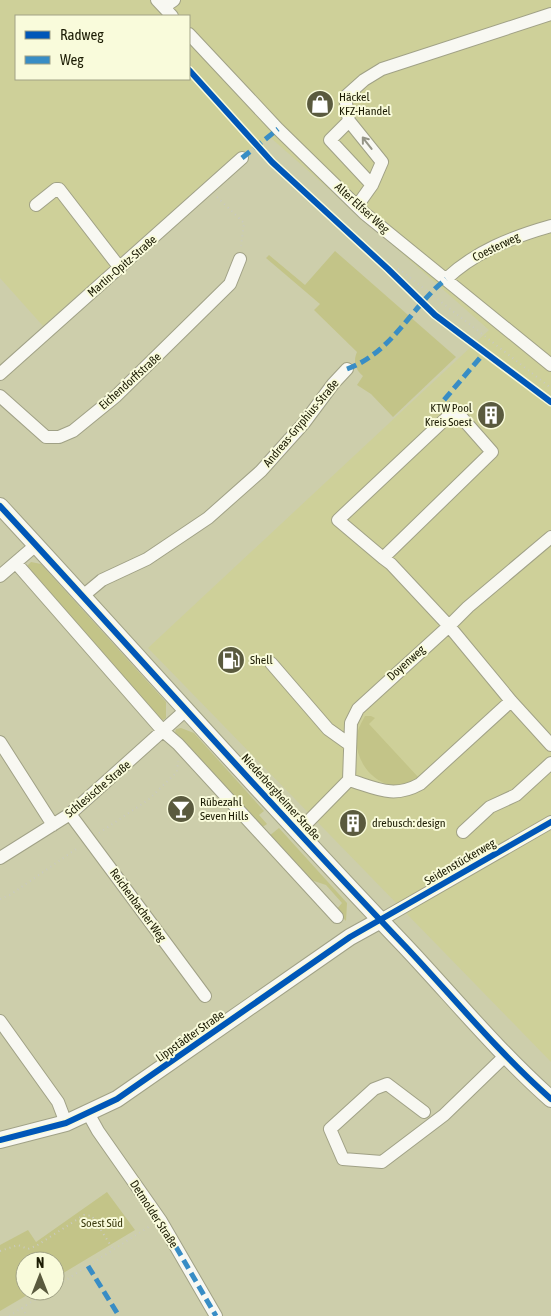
<svg xmlns="http://www.w3.org/2000/svg" width="551" height="1316" font-family="'Asap Condensed',sans-serif">
	<style>
		.built { fill: #ced099; fill-rule: evenodd }
		.green { fill: #c3c488 }
		.lines { fill: none; stroke-linecap: round; stroke-linejoin: round }
		.minor-casing { stroke: #a0a186; stroke-width: 14 }
		.major-casing { stroke: #a0a186; stroke-width: 18 }
		.path { stroke: #cacabf; stroke-width: 2; stroke-dasharray: 1 4; stroke-linecap: butt }
		.minor { stroke: #f8f8f2; stroke-width: 12 }
		.major { stroke: #f8f8f2; stroke-width: 16 }
		.quiet { stroke: #388dc5; stroke-width: 5; stroke-dasharray: 10 5; stroke-linecap: butt }
		.cycleway-casing { stroke: #f9fbdb; stroke-width: 9 }
		.cycleway { stroke: #0057b8; stroke-width: 6 }
		.oneway { stroke: #959587 }
		.labels { text-anchor: middle; stroke-width: 4; stroke-linejoin: round; paint-order: stroke }
		.poi-label { font-size: 12px; fill: #1c1c04; stroke: #f9fbdb; text-anchor: start }
		.street-label { font-size: 12px; fill: #1c1c04; stroke: #f9fbdb }
		.park-label { font-size: 12px; fill: #3b3b0e; stroke: #f9fbdb }
	</style>
	<rect width="100%" height="100%" fill="#cdceab"/>
	<path class="built" d="M0,0h551v1062l-403,-414 341,-318 -218,-192 -40,21 -188,167 -43,-48zM16,16h173v63h-173z"/>
	<path class="green" d="M335,251l121,106 -63,60 -22,-23 -14,-9 6,-9c-8,-7 -10,-15 -6,-24l-43,-42 6,-6 -54,-46 3,-3 36,30z
		M31,562l10,2 125,138v16l-3,2 -5,-2 -132,-151z
		M365,716h6l4,2 -6,6 50,54c-6,2 -13,6 -19,7 -26,3 -47,-26 -43,-50 1,-7 5,-13 8,-19z
		M181,728l13,5 70,78 -5,4 8,9 -6,4 -86,-95 1,-4z
		M279,828l68,75 -1,18 -10,-11 6,-7 -16,-18 -15,-5 -42,-44z
		M107,1192l28,38 -80,48v-17h-30v30h9l-34,20v-66l28,-15 8,12z"/>
	<g class="lines">
		<g class="minor-casing">
			<path id="minor" d="M157,0l15,16
				M164,7l10,-7
				M189,34l89,95 86,84 187,152
				M349,121l-4,-24 19,-17 18,-11 169,-55
				M36,205l20,-16h3l61,79
				M357,206l15,-21 10,-23 -33,-41 -19,19 42,45
				M446,279c30,-28 66,-42 105,-53
				M0,374l242,-216
				M0,396l46,41h13l14,-6 43,-35 114,-112 10,-25
				M383,558l109,-106 -37,-42 -117,110 45,38 8,6 58,62 19,-19 83,-70
				M16,563l147,168 15,13 159,173
				M0,576l36,-31
				M84,595l18,-15 45,-21 61,-41 53,-47 43,-48 29,-39 14,-15
				M271,663l57,66 21,15
				M0,742l53,83
				M349,780c27,8 44,19 71,4l91,-83
				M70,814l135,182
				M463,832l27,-25 26,-12 35,-32
				M297,833l52,-53 2,-57 7,-14 91,-83 62,75 40,44
				M0,858l70,-44 117,-105
				M379,921l172,-99
				M0,1021l58,81 8,21
				M424,1112l-37,-28 -13,5 -44,40 13,30 39,3 62,-47 61,-59
				M88,1113l10,18 63,90 55,95"/>
		</g>
		<g class="major-casing">
			<path id="major" d="M0,506c135,146 267,296 405,440 48,51 93,106 146,153
				M0,1140l66,-17 51,-24 233,-162 29,-16"/>
		</g>
		<path class="path" d="M217,197l27,26 -3,23
			M388,269h11l152,119
			M99,833l49,-33 29,-28 1,-11
			M0,899l10,-4 69,-48
			M0,1251l18,-6 10,4 8,-3 48,-31 8,1 21,33
			M55,1287l95,-61
			M22,1308l5,8
			M9,1316l40,-25"/>
		<use href="#minor" class="minor"/>
		<use href="#major" class="major"/>
		<path class="quiet" d="M242,158l36,-29
			M347,369c46,-17 64,-62 99,-90
			M455,410l-11,-10 41,-48
			M161,1221l55,95
			M88,1266l31,50"/>
		<g class="cycleway-casing">
			<path id="cycleway" d="M189,70l83,92 116,107 47,46 116,87
				M0,506c135,146 267,296 405,440 48,51 93,106 146,153
				M0,1140l66,-17 51,-24 233,-162 201,-115"/>
		</g>
		<use href="#cycleway" class="cycleway"/>
	</g>
	<defs><path id="oneway-shaft" d="M-6 0H5M1.5-3L5.5 0L1.5 3" fill="none" stroke-width="1.6" stroke-linecap="round" stroke-linejoin="round" transform="scale(1.25)"/></defs>
	<use class="oneway" href="#oneway-shaft" transform="translate(367 143) rotate(-128)"/>
	<defs>
		<g id="shop-disc" transform="scale(1.4375)"><circle r="9.5" fill="#5a5a3e" stroke="#f9fbdb"/><path d="M-5-2.5h2.3a2.7 3.5 0 0 1 5.4 0H5L5.5 6h-11ZM-1.5-2.5h3a1.5 2.3 0 0 0-3 0Z" fill="#fff"/></g>
		<g id="building-disc" transform="scale(1.4375)"><circle r="9.5" fill="#5a5a3e" stroke="#f9fbdb"/><path d="M-4-6H4V6H1V3H-1V6H-4ZM-2.5-4.3h1.7v1.8h-1.7ZM.8-4.3h1.7v1.8H.8ZM-2.5-1h1.7V.8h-1.7ZM.8-1h1.7V.8H.8Z" fill="#fff"/></g>
		<g id="fuel-disc" transform="scale(1.4375)"><circle r="9.5" fill="#5a5a3e" stroke="#f9fbdb"/><path d="M-5.5-6h7V0h2V4h1.3V-2.5L3-4.5l.8-.8L6-3V5H2.5V1h-1V6h-7ZM-4.2-4.7v3.2H.2V-4.7Z" fill="#fff"/></g>
		<g id="bar-disc" transform="scale(1.4375)"><circle r="9.5" fill="#5a5a3e" stroke="#f9fbdb"/><path d="M-6-5H6L.8 .8V4.5H3.5V6h-7V4.5H-.8V.8Z" fill="#fff"/></g>
	</defs>
	<g fill-rule="evenodd">
		<use href="#shop-disc" x="320" y="104"/>
		<use href="#building-disc" x="491" y="415"/>
		<use href="#fuel-disc" x="231" y="660"/>
		<use href="#bar-disc" x="181" y="809"/>
		<use href="#building-disc" x="353" y="823"/>
	</g>
	<g class="labels">
		<g class="poi-label">
			<text x="339" y="101">Häckel<tspan x="339" dy="14">KFZ-Handel</tspan></text>
			<text x="472" y="412" text-anchor="end">KTW Pool<tspan x="472" dy="14">Kreis Soest</tspan></text>
			<text x="250" y="664">Shell</text>
			<text x="200" y="806">Rübezahl<tspan x="200" dy="14">Seven Hills</tspan></text>
			<text x="372" y="827">drebusch: design</text>
		</g>
		<g class="street-label">
			<text transform="translate(362 208) rotate(42)" y="4">Alter Elfser Weg</text>
			<text transform="translate(496 247) rotate(-26)" y="4">Coesterweg</text>
			<text transform="translate(122 266) rotate(-41)" y="4">Martin-Opitz-Straße</text>
			<text transform="translate(130 381) rotate(-42)" y="4">Eichendorffstraße</text>
			<text transform="translate(301 423) rotate(-50)" y="4">Andreas-Gryphius-Straße</text>
			<text transform="translate(406 663) rotate(-42)" y="4">Doyenweg</text>
			<text transform="translate(98 789) rotate(-40)" y="4">Schlesische Straße</text>
			<text transform="translate(281 797) rotate(48)" y="4">Niederbergheimer Straße</text>
			<text transform="translate(460 862) rotate(-30)" y="4">Seidenstückerweg</text>
			<text transform="translate(138 905) rotate(54)" y="4">Reichenbacher Weg</text>
			<text transform="translate(190 1036) rotate(-35)" y="4">Lippstädter Straße</text>
			<text transform="translate(154 1214) rotate(57)" y="4">Detmolder Straße</text>
		</g>
		<g class="park-label">
			<text x="102" y="1227">Soest Süd</text>
		</g>
	</g>
	<rect x="15" y="15" width="175" height="65" fill="#f9fbdb" stroke="#a1a285"/>
	<rect x="25" y="31" width="25" height="8" fill="#0057b8" stroke="#a1a285"/>
	<text x="60" y="40" font-size="15" fill="#1c1c04">Radweg</text>
	<rect x="25" y="56" width="25" height="8" fill="#388dc5" stroke="#a1a285"/>
	<text x="60" y="65" font-size="15" fill="#1c1c04">Weg</text>
	<g transform="translate(40 1276)"><circle r="24" fill="#f9fbdb" stroke="#a1a285"/>
	<path d="M0-4L9 19L0 12L-9 19Z" fill="#5a5a3e"/>
	<text y="-8" font-size="14" font-weight="bold" text-anchor="middle" fill="#1c1c04">N</text>
	</g>
</svg>
